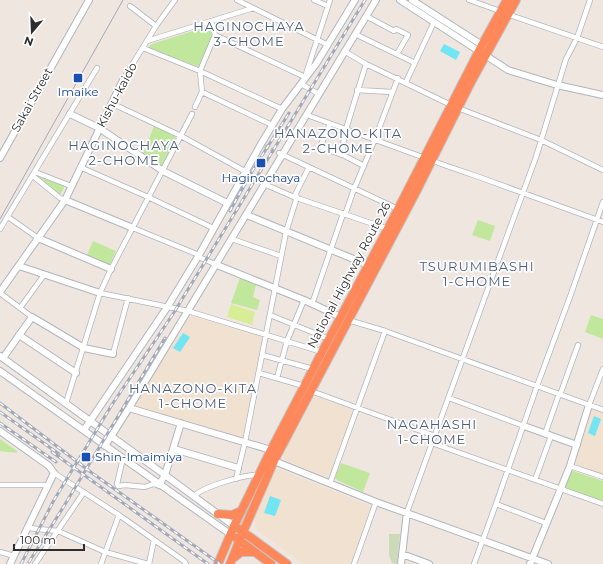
<svg xmlns="http://www.w3.org/2000/svg" width="603" height="564" font-family="Montserrat,sans-serif">
	<style>
		.education { fill: #f1e1d0 }
		.green { fill: #c1e79c }
		.cemetery { fill: #cddab7 }
		.pitch { fill: #d7ee97 }
		.water { fill: #71e5f3 }
		.lines { fill: none; stroke-linecap: round; stroke-linejoin: round }
		.street-tunnel { stroke: #c8c1bc; stroke-width: 4.5; stroke-dasharray: 4.5 2; stroke-linecap: butt }
		.street-casing { stroke: #b0b5be; stroke-width: 6 }
		.secondary-casing { stroke: #b0b5be; stroke-width: 8 }
		.highway-casing { stroke: #c4c4c4; stroke-width: 10 }
		.street { stroke: #fff; stroke-width: 4.5 }
		.secondary { stroke: #fff; stroke-width: 6 }
		.highway { stroke: #ff885b; stroke-width: 8 }
		.tram { stroke: #a2a9b8; stroke-width: 1 }
		.rail-casing { stroke: #a2a9b8; stroke-width: 3 }
		.rail { stroke: #fff; stroke-width: 1.5; stroke-dasharray: 4.5; stroke-linecap: butt }
		.transit-dot { fill: #1a4fb4; stroke: #fff; stroke-width: 1.5 }
		.labels { text-anchor: middle; stroke-width: 3.5; stroke-linejoin: round; paint-order: stroke }
		.transit-label { font-size: 12px; fill: #164399; stroke: #fff }
		.street-label { font-size: 12px; fill: #2e2e2e; stroke: #fff }
		.neighbourhood-label { font-size: 13px; letter-spacing: 1px; fill: #4b5e81; stroke: #fff }
	</style>
	<rect width="100%" height="100%" fill="#efe6e0"/>
	<path class="education" d="M192,316l69,21 1,2 -19,97 -3,1 -103,-30 -1,-3 53,-86z
		M317,397l35,12 2,3 -24,64 -2,1 -43,-16 -2,-7 31,-56z
		M594,410l9,3v61l-27,-9 -1,-2 16,-52z
		M279,469l91,37 1,3 -20,55h-48l-47,-35 -3,-10 23,-49z"/>
	<path class="green" d="M206,27l4,1 2,8 -13,30h-2l-47,-17 -1,-3 3,-2z
		M154,126l21,10 1,3 -14,26h-3l-16,-11z
		M39,177l26,9 -5,9z
		M478,220l17,6 -5,15 -18,-6z
		M93,241l23,10 -6,13 -3,1 -20,-10z
		M240,278l16,7 -3,12 7,3 -3,10 -26,-7z
		M591,315l12,4v20l-18,-7z
		M0,439l17,12v2l-17,-2z
		M341,463l29,10 -7,19 -26,-12 -2,-2z
		M573,471l30,10v21l-36,-13 -2,-3 6,-14z"/>
	<path class="cemetery" d="M389,534h11l-3,30 -5,-1 -3,-8z"/>
	<path class="pitch" d="M231,304l24,8 -3,13 -25,-8z"/>
	<path class="water" d="M444,44l16,8 -4,8 -16,-9z
		M183,333l7,4 -10,15 -7,-4z
		M594,416l7,3 -6,17 -7,-3z
		M270,496l11,4 -6,16 -11,-3z"/>
	<g class="lines">
		<path class="street-tunnel" d="M265,146l14,7
			M248,173l15,9"/>
		<g class="street-casing">
			<path id="street" d="M237,0l91,45
				M314,0l14,6
				M469,0l31,11
				M130,6l26,20
				M507,14l96,33
				M366,16l28,15 2,-2 12,6 -11,19
				M355,34l60,29
				M215,35l90,42 25,-77
				M147,41l106,-33
				M143,48l57,23 82,38
				M344,51l22,13 85,41
				M124,78l32,-52 19,-26
				M406,82l28,-60
				M301,84l18,10
				M357,90l35,2
				M202,92l70,33
				M111,103l70,33 67,37
				M195,107l7,-15 -2,-21 15,-36 -4,-14
				M458,108l83,32 62,30
				M307,115l140,51 32,11 124,45
				M330,124l-10,23 25,9 19,10
				M346,129l20,-65
				M279,153l119,56
				M342,155l3,-26
				M80,167l68,30 65,31
				M35,172l36,14
				M33,176l27,22 5,2
				M263,182l1,2 30,13 94,32
				M294,197l15,-30
				M8,217l30,21
				M133,228l66,27 2,3 16,7
				M0,229l97,-161
				M232,239l49,17
				M498,261l38,-104 30,-98 11,-21 13,-38
				M0,293l32,24
				M100,293l88,18 134,41
				M312,304l31,-90 3,-2 8,-23 21,-50 23,-61
				M20,308l24,-33
				M270,315l59,24
				M348,320l37,11 218,79
				M113,354l15,-56
				M262,355l51,14
				M259,373l45,13
				M277,378l10,-37 17,-41
				M311,391l124,45
				M560,395l18,-50
				M449,398l75,28
				M66,403l34,-110 11,-24 81,-155
				M589,405l14,-36
				M545,434l14,-40
				M432,443l171,61
				M123,458l-6,26 1,2 7,-1 20,2 8,-3 6,1
				M570,466l33,11
				M54,473l65,42 65,46 2,3
				M236,479l9,-37 41,-210 11,-35
				M535,480l16,-44
				M330,483l55,-152
				M0,485h48
				M194,496c9,-9 51,-22 64,-21
				M496,504l50,19
				M407,512l87,-240
				M28,528l30,3 47,21 43,12
				M0,552l14,4
				M35,564l49,-72
				M101,564l18,-49
				M149,564l5,-24
				M354,564l22,-62
				M474,564l22,-60 41,-118 34,-92 32,-92"/>
		</g>
		<g class="secondary-casing">
			<path id="secondary" d="M400,0l108,70 49,15 46,10
				M412,0l70,45 1,3
				M70,114l29,14 64,43 64,32
				M0,158l89,-158
				M65,200l68,28
				M247,215l121,50
				M38,238l73,31
				M217,265l87,35 37,17
				M19,266l81,27
				M0,292l65,-92 59,-122
				M19,335l57,38
				M0,356l165,119 69,51
				M3,358l29,-41 52,31 29,6
				M0,371l230,163
				M129,408l142,42
				M524,426l53,19
				M84,430l84,-124 31,-51 62,-111 21,-35 34,-45 39,-64
				M0,431l49,35 5,7 -44,91
				M105,446l24,-38 247,-408
				M174,449l64,19
				M274,461l102,41 172,62
				M159,485l6,-10 16,-52
				M402,554l27,10
				M401,564l6,-52
				M530,564l40,-98 19,-61"/>
		</g>
		<g class="highway-casing">
			<path id="highway" d="M218,514l14,1 9,-4
				M239,529l48,35
				M236,538l35,26
				M232,559l9,-7h14
				M218,564l16,-38 37,-76 51,-98 71,-133 89,-174 25,-45
				M230,564l13,-32 31,-71 142,-269 55,-110 45,-82"/>
		</g>
		<use href="#street" class="street"/>
		<use href="#secondary" class="secondary"/>
		<use href="#highway" class="highway"/>
		<path class="tram" d="M0,219l123,-219"/>
		<g class="rail-casing">
			<path id="rail" d="M230,211l21,-38 38,-60
				M0,403l92,70 128,91
				M0,412l59,42
				M0,423l56,39
				M52,452l156,112
				M29,562l35,-56 101,-168
				M21,564l33,-64 59,-97 60,-89 192,-314"/>
		</g>
		<use href="#rail" class="rail"/>
	</g>
	<g class="transit-dot">
		<rect x="73" y="73" width="10" height="10" rx="2"/>
		<rect x="256" y="158" width="10" height="10" rx="2"/>
		<rect x="81" y="452" width="10" height="10" rx="2"/>
	</g>
	<g class="labels">
		<g class="transit-label">
			<text x="78" y="96">Imaike</text>
			<text x="261" y="182">Haginochaya</text>
			<text x="95" y="461" text-anchor="start">Shin-Imaimiya</text>
		</g>
		<g class="street-label">
			<text transform="translate(117 95) rotate(-62)" y="4">Kishu-kaido</text>
			<text transform="translate(32 100) rotate(-61)" y="4">Sakai Street</text>
			<text transform="translate(349 275) rotate(-62)" y="4">National Highway Route 26</text>
		</g>
		<g class="neighbourhood-label">
			<text x="249" y="31">HAGINOCHAYA<tspan x="249" dy="15">3-CHOME</tspan></text>
			<text x="338" y="138">HANAZONO-KITA<tspan x="338" dy="15">2-CHOME</tspan></text>
			<text x="124" y="150">HAGINOCHAYA<tspan x="124" dy="15">2-CHOME</tspan></text>
			<text x="477" y="271">TSURUMIBASHI<tspan x="477" dy="15">1-CHOME</tspan></text>
			<text x="193" y="393">HANAZONO-KITA<tspan x="193" dy="15">1-CHOME</tspan></text>
			<text x="432" y="429">NAGAHASHI<tspan x="432" dy="15">1-CHOME</tspan></text>
		</g>
	</g>
	<g transform="translate(32 32) rotate(199)" stroke="#ffffff" stroke-width="3" paint-order="stroke">
	<path d="M0-3L7 15L0 10L-7 15Z" fill="#2e2e2e"/>
	<text y="-6" font-size="11" font-weight="bold" text-anchor="middle" fill="#2e2e2e">N</text>
	</g>
	<path d="M14 544v6h70v-6" fill="none" stroke="#2e2e2e" stroke-width="2"/>
	<text x="20" y="544" font-size="12" fill="#2e2e2e" stroke="#ffffff" stroke-width="3" paint-order="stroke">100 m</text>
</svg>
